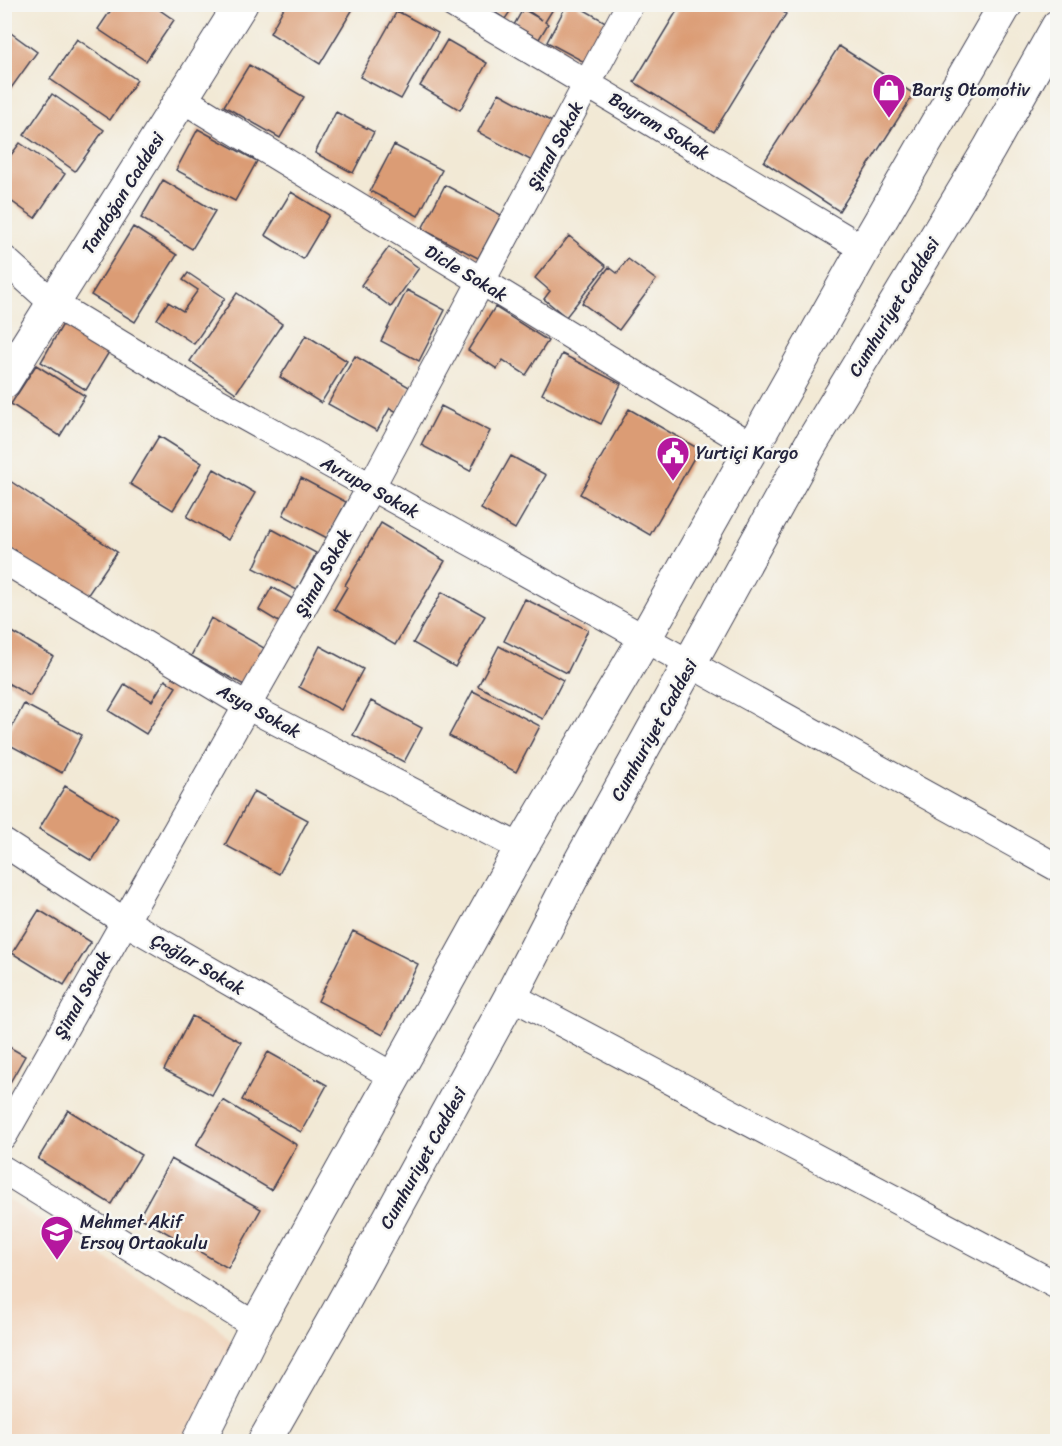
<svg xmlns="http://www.w3.org/2000/svg" width="1062" height="1446" font-family="Sriracha,sans-serif">
	<style>
		.built { fill: #f1d5bd }
		.building { fill: #db9c74 }
		.lines { fill: none; stroke-linecap: round; stroke-linejoin: round }
		.minor-casing { stroke: #414052; stroke-width: 29 }
		.tertiary-casing { stroke: #414052; stroke-width: 35 }
		.secondary-casing { stroke: #414052; stroke-width: 35 }
		.minor { stroke: #fff; stroke-width: 27 }
		.tertiary { stroke: #fff; stroke-width: 33 }
		.secondary { stroke: #fff; stroke-width: 33 }
		.labels { text-anchor: middle; stroke-width: 5; stroke-linejoin: round; paint-order: stroke }
		.poi-label { font-size: 18px; fill: #22223b; stroke: #f6f6f2; text-anchor: start }
		.street-label { font-size: 18px; fill: #22223b; stroke: #f6f6f2 }
	</style>
	<rect width="100%" height="100%" fill="#f6f6f2"/>
	<filter id="ink" filterUnits="userSpaceOnUse"><feTurbulence type="fractalNoise" baseFrequency=".0167" numOctaves="2"/><feDisplacementMap in="SourceGraphic" scale="12" xChannelSelector="R" yChannelSelector="G"/><feConvolveMatrix kernelMatrix="1 2 1 2 8 2 1 2 1" color-interpolation-filters="sRGB"/></filter>
	<filter id="wash" filterUnits="userSpaceOnUse"><feTurbulence type="fractalNoise" baseFrequency=".008" numOctaves="4" result="noise"/><feDisplacementMap in="SourceGraphic" scale="24" xChannelSelector="R" yChannelSelector="G"/><feGaussianBlur stdDeviation="1.35" result="paint"/><feColorMatrix in="noise" values="0 0 0 0 0 0 0 0 0 0 0 0 0 0 0 0 0 1.4 0 .05"/><feComposite in="paint" operator="in"/></filter>
	<g filter="url(#wash)">
		<rect width="100%" height="100%" fill="#f2e9d5"/>
		<path class="built" d="M5,1198l211,127 28,31 -37,85 -202,1z"/>
		<g id="blocks">
			<path class="building" d="M115,4h36l23,16 -28,41 -48,-32z
				M286,4h70l-36,60 -50,-31z
				M482,4h33l-10,15z
				M518,4h38l-11,18 3,2 -9,15 -25,-14 9,-16 19,11z
				M567,4h7l35,20 -21,40 -41,-22z
				M681,4h90l15,10 -72,118 -80,-50z
				M397,11l41,22 -37,66 -41,-22z
				M4,28l33,24 -33,46z
				M77,39l60,41 -27,40 -60,-41z
				M447,40l40,23 -27,47 -40,-24z
				M839,46l75,48 -75,117 -75,-49z
				M249,65l55,32 -24,41 -56,-32z
				M499,93l55,30 -20,39 -56,-30z
				M52,94l52,36 -29,41 -51,-36z
				M336,112l38,20 -21,41 -38,-20z
				M198,129l59,32 -22,40 -59,-31z
				M20,143l45,31 -30,44 -31,-22v-32z
				M394,145l48,25 -24,46 -48,-25z
				M163,180l52,31 -23,38 -51,-31z
				M445,185l56,30 -23,43 -56,-29z
				M291,192l38,23 -26,44 -38,-24z
				M133,227l44,28 -42,67 -44,-27z
				M569,236l37,30 -40,51 -22,-18 6,-8 -15,-13z
				M389,247l30,21 -28,39 -30,-22z
				M628,259l28,21 -37,50 -37,-27 27,-36 8,6z
				M188,273l37,25 -31,46 -37,-25 11,-17 15,9 15,-21 -15,-10z
				M407,290l38,20 -26,51 -38,-20z
				M237,293l45,31 -46,69 -46,-32z
				M495,307l53,34 -22,34 -23,-15 -6,9 -29,-19z
				M63,324l46,28 -23,38 -45,-28z
				M306,335l41,26 -26,42 -41,-26z
				M562,354l59,30 -20,40 -59,-30z
				M355,356l56,32 -14,24 -7,-4 -13,23 -49,-27z
				M36,365l49,31 -25,40 -49,-32z
				M441,406l49,25 -20,40 -49,-26z
				M629,409l70,40 -49,86 -70,-41z
				M159,436l43,27 -29,47 -43,-26z
				M511,456l35,19 -31,54 -34,-20z
				M214,469l41,24 -27,47 -41,-23z
				M4,477l113,75 -32,47 -81,-54z
				M301,478l45,24 -19,36 -44,-23z
				M381,523l64,38 -50,84 -61,-36 13,-22 -2,-2z
				M272,529l44,24 -19,37 -43,-22z
				M272,587l24,14 -14,23 -23,-14z
				M442,592l43,24 -30,51 -42,-24z
				M525,599l63,31 -21,43 -63,-32z
				M211,618l53,30 -20,37 -53,-29z
				M4,627l49,29 -23,40 -26,-15z
				M320,646l43,23 -22,41 -42,-23z
				M499,646l64,34 -20,39 -65,-33z
				M165,680l11,7 -30,47 -37,-23 16,-27 27,17z
				M473,691l67,35 -24,46 -67,-36z
				M371,701l51,27 -18,34 -51,-27z
				M24,704l58,31 -20,38 -58,-31z
				M65,786l53,32 -26,43 -53,-32z
				M254,791l54,29 -29,54 -54,-29z
				M39,910l52,32 -27,43 -52,-32z
				M353,931l65,33 -35,71 -65,-34z
				M192,1016l49,26 -29,53 -48,-25z
				M4,1044l21,12 -21,37z
				M268,1052l59,33 -26,47 -59,-32z
				M223,1100l74,45 -26,45 -75,-45z
				M68,1110l73,45 -30,49 -73,-45z
				M171,1159l90,50 -33,59 -89,-51z"/>
		</g>
	</g>
	<g filter="url(#ink)">
		<use href="#blocks" fill-opacity="0" stroke="#414052" stroke-width="1.5"/>
		<g class="lines">
			<g class="minor-casing">
				<path id="minor" d="M453,4l411,245
					M181,98l571,348
					M4,259l50,45 139,84 865,480
					M4,560l243,146 274,142
					M4,843l120,78 272,157
					M511,996l547,290
					M4,1135l367,-648 259,-483
					M4,1170l252,156"/>
			</g>
			<g class="tertiary-casing">
				<path id="tertiary" d="M4,382l237,-378"/>
			</g>
			<g class="secondary-casing">
				<path id="secondary" d="M198,1442l58,-116 265,-478 124,-210 219,-389 142,-245
					M264,1442l73,-128 174,-318 68,-132 233,-422 177,-293 69,-123"/>
			</g>
			<use href="#minor" class="minor"/>
			<use href="#tertiary" class="tertiary"/>
			<use href="#secondary" class="secondary"/>
		</g>
	</g>
	<defs>
		<g id="shop-pin" transform="scale(1.725)"><path d="M0 17L-7.5 6A9.5 9.5 0 1 1 7.5 6Z" fill="#b5179e" stroke="#f6f6f2"/><path d="M-5-2.5h2.3a2.7 3.5 0 0 1 5.4 0H5L5.5 6h-11ZM-1.5-2.5h3a1.5 2.3 0 0 0-3 0Z" fill="#fff"/></g>
		<g id="civic-pin" transform="scale(1.725)"><path d="M0 17L-7.5 6A9.5 9.5 0 1 1 7.5 6Z" fill="#b5179e" stroke="#f6f6f2"/><path d="M-.6-6.5H3V-4.5H.6V-3L4-1V1h2V6H-6V1h2V-1L-.6-3ZM-1.2 2.5V6h2.4V2.5Z" fill="#fff"/></g>
		<g id="school-pin" transform="scale(1.725)"><path d="M0 17L-7.5 6A9.5 9.5 0 1 1 7.5 6Z" fill="#b5179e" stroke="#f6f6f2"/><path d="M0-5L7-2L0 1L-7-2ZM-4 1L0 2.5L4 1V4Q0 6-4 4Z" fill="#fff"/></g>
	</defs>
	<g fill-rule="evenodd">
		<use href="#shop-pin" x="889" y="90"/>
		<use href="#civic-pin" x="673" y="453"/>
		<use href="#school-pin" x="57" y="1232"/>
	</g>
	<g class="labels">
		<g class="poi-label">
			<text x="912" y="96">Barış Otomotiv</text>
			<text x="696" y="459">Yurtiçi Kargo</text>
			<text x="80" y="1228">Mehmet Akif<tspan x="80" dy="21">Ersoy Ortaokulu</tspan></text>
		</g>
		<g class="street-label">
			<text transform="translate(659 126) rotate(31)" y="6">Bayram Sokak</text>
			<text transform="translate(555 146) rotate(-62)" y="6">Şimal Sokak</text>
			<text transform="translate(123 193) rotate(-58)" y="6">Tandoğan Caddesi</text>
			<text transform="translate(466 273) rotate(31)" y="6">Dicle Sokak</text>
			<text transform="translate(894 307) rotate(-59)" y="6">Cumhuriyet Caddesi</text>
			<text transform="translate(370 487) rotate(29)" y="6">Avrupa Sokak</text>
			<text transform="translate(323 573) rotate(-61)" y="6">Şimal Sokak</text>
			<text transform="translate(259 711) rotate(29)" y="6">Asya Sokak</text>
			<text transform="translate(654 730) rotate(-61)" y="6">Cumhuriyet Caddesi</text>
			<text transform="translate(198 964) rotate(30)" y="6">Çağlar Sokak</text>
			<text transform="translate(82 995) rotate(-61)" y="6">Şimal Sokak</text>
			<text transform="translate(423 1158) rotate(-61)" y="6">Cumhuriyet Caddesi</text>
		</g>
	</g>
	<rect width="1062" height="1446" fill="none" stroke="#f6f6f2" stroke-width="24"/>
</svg>
